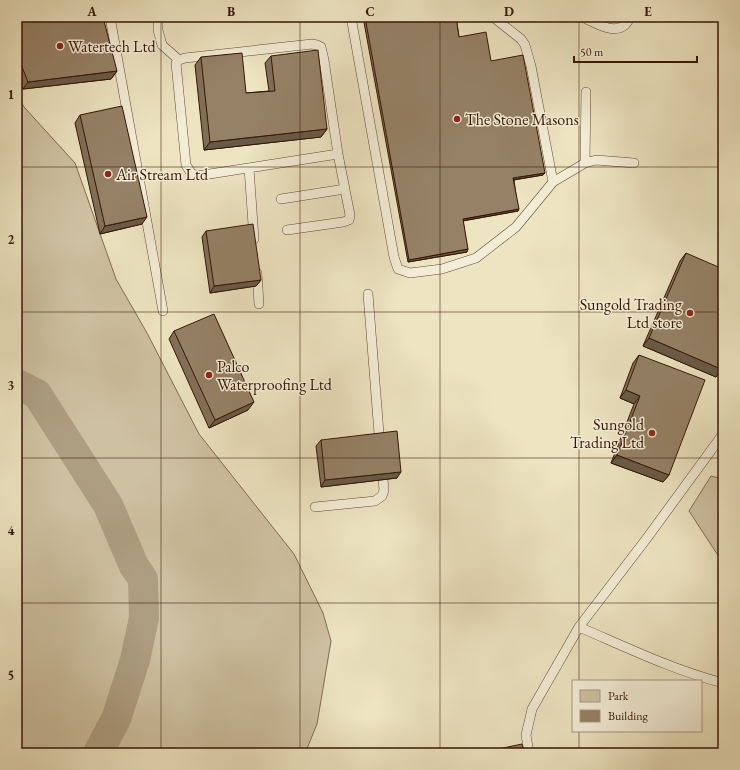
<svg xmlns="http://www.w3.org/2000/svg" width="740" height="770" font-family="'EB Garamond',serif">
	<style>
		.green { fill: #cec1a1; stroke: #826b52 }
		.lines { fill: none; stroke-linecap: round; stroke-linejoin: round }
		.river { stroke: #ae9e81; stroke-width: 30 }
		.lane-casing { stroke: #634933; stroke-width: 10 }
		.lane { stroke: #f3edd7; stroke-width: 9 }
		.wall { fill: #806f58; stroke: #351504 }
		.shaded-wall { fill: #685a47; stroke: #351504 }
		.building { fill: #958166; stroke: #351504 }
		.grid { fill: none; stroke: #351504; stroke-width: 1; stroke-opacity: 0.55 }
		.poi-dot { fill: #8f2418; stroke: #f3edd7; stroke-width: 1.5 }
		.labels { text-anchor: middle; stroke-width: 3; stroke-linejoin: round; paint-order: stroke }
		.poi-label { font-size: 16px; fill: #351504; stroke: #f3edd7; text-anchor: start }
		.neatline { fill: none; stroke: #351504; stroke-width: 1.5 }
		.grid-label { font-size: 13px; text-anchor: middle; font-weight: bold; fill: #351504 }
	</style>
	<rect width="100%" height="100%" fill="#ede4c1"/>
	<filter id="stains"><feTurbulence type="fractalNoise" baseFrequency=".005" numOctaves="4"/><feColorMatrix values="0 0 0 0 .2 0 0 0 0 .09 0 0 0 0 .02 0 0 0 .5 -.17"/></filter>
	<radialGradient id="worn" r=".72"><stop offset=".6" stop-color="#630" stop-opacity="0"/><stop offset="1" stop-color="#630" stop-opacity=".3"/></radialGradient>
	<path class="green" d="M17,94l7,13 51,56 41,116 31,54 52,101 95,120 29,59 8,28 -14,83 -11,27v2h-289z
		M711,476l12,3v84l-34,-52z"/>
	<g class="lines">
		<path class="river" d="M17,384l20,10 71,111 26,61 9,13 1,39 -9,42 -19,59 -18,34"/>
		<g class="lane-casing">
			<path id="lane" d="M110,17l53,294
				M158,17v13l4,15 17,15
				M351,17l43,240 4,12 12,4 32,-4 34,-11 40,-31 37,-45 32,-19 11,-3 38,3
				M493,17l28,22 4,6 6,21 22,116
				M582,17c12,5 31,18 43,8 2,-2 4,-6 6,-8
				M585,163l1,-71
				M249,168l5,71
				M281,199l64,-10
				M287,230l56,-8 6,-2 1,-5 -12,-61 -14,-94 -3,-13 -4,-2 -5,-1 -127,14 -6,2 -3,3 10,102 5,8 6,3 141,-22
				M257,273l2,31
				M368,294l12,152
				M315,507l60,-6 7,-5 2,-6 -2,-22
				M579,627c47,20 94,43 144,56
				M529,753l-3,-18 6,-26 47,-82 68,-89 76,-104"/>
		</g>
		<use href="#lane" class="lane"/>
	</g>
	<path class="wall" d="M17,17l100,54 -6,8 -88,10 -6,-13z
		M363,17h93l3,20 32,24 52,114 -29,5 4,31 -55,10 4,31 -59,10z
		M271,56l56,73 -6,8 -117,13 -9,-85 6,-8 45,36 23,-2 -4,-28z
		M80,115l62,109 -42,10 -25,-111z
		M206,231l55,49 -5,6 -46,7 -8,-56z
		M686,253l35,116 -5,8 -73,-31 37,-85z
		M174,331l74,79 -39,18 -40,-89z
		M639,355l30,120 -6,7 -52,-19 23,-59 -14,-6 13,-35z
		M321,440l76,38 -76,9 -5,-41z"/>
	<path class="shaded-wall" d="M117,71l-6,8 -88,10 5,-7z
		M327,129l-6,8 -117,13 6,-8z
		M545,173l-2,2 -31,5 1,-2z
		M519,209l-1,2 -57,10 2,-2z
		M147,217l-5,7 -42,10 5,-8z
		M468,249l-1,3 -59,10 1,-2z
		M261,280l-5,6 -46,7 4,-7z
		M649,338l72,31 -5,8 -73,-31z
		M626,390l14,6 -6,8 -14,-6z
		M254,402l-6,8 -39,18 6,-8z
		M617,455l52,20 -6,7 -52,-19z
		M401,472l-4,6 -76,9 4,-7z"/>
	<path class="building" d="M17,17h86l14,54 -89,11 -11,-28z
		M365,17h91l3,20 27,-5 5,29 32,-6 22,118 -32,5 6,31 -56,10 5,30 -59,11z
		M318,50l9,79 -117,13 -9,-85 41,-4 4,40 29,-2 -4,-35z
		M122,106l25,111 -42,9 -25,-111z
		M253,224l8,56 -47,6 -8,-55z
		M686,253l37,16v96l-2,4 -72,-31z
		M214,314l40,88 -39,18 -41,-89z
		M639,355l66,25 -36,95 -52,-20 23,-59 -14,-6z
		M397,431l4,41 -76,8 -4,-40z
		M522,744l2,9h-44z"/>
	<path class="grid" d="M161,17v736M300,17v736M440,17v736M579,17v664M17,167h706M17,312h706M17,458h706M17,603h706M579,731v22"/>
	<g class="poi-dot">
		<circle cx="60" cy="46" r="4"/>
		<circle cx="457" cy="119" r="4"/>
		<circle cx="108" cy="174" r="4"/>
		<circle cx="690" cy="313" r="4"/>
		<circle cx="209" cy="375" r="4"/>
		<circle cx="652" cy="433" r="4"/>
	</g>
	<g class="labels">
		<g class="poi-label">
			<text x="68" y="52">Watertech Ltd</text>
			<text x="465" y="125">The Stone Masons</text>
			<text x="116" y="180">Air Stream Ltd</text>
			<text x="682" y="310" text-anchor="end">Sungold Trading<tspan x="682" dy="18">Ltd store</tspan></text>
			<text x="217" y="372">Palco<tspan x="217" dy="18">Waterproofing Ltd</tspan></text>
			<text x="644" y="430" text-anchor="end">Sungold<tspan x="644" dy="18">Trading Ltd</tspan></text>
		</g>
	</g>
	<rect width="740" height="770" fill="none" stroke="#ede4c1" stroke-width="44"/>
	<rect x="572" y="680" width="130" height="52" fill="#f3edd7" stroke="#a79783"/>
	<rect x="580" y="690" width="20" height="12" fill="#cec1a1" stroke="#a79783"/>
	<text x="608" y="700" font-size="12" fill="#351504">Park</text>
	<rect x="580" y="710" width="20" height="12" fill="#958166" stroke="#a79783"/>
	<text x="608" y="720" font-size="12" fill="#351504">Building</text>
	<path d="M574 56v6h123v-6" fill="none" stroke="#351504" stroke-width="2"/>
	<text x="580" y="56" font-size="12" fill="#351504" stroke="#f3edd7" stroke-width="3" paint-order="stroke">50 m</text>
	<rect x="22" y="22" width="696" height="726" class="neatline"/>
	<g class="grid-label">
		<text x="92" y="16">A</text>
		<text x="231" y="16">B</text>
		<text x="370" y="16">C</text>
		<text x="509" y="16">D</text>
		<text x="648" y="16">E</text>
		<text x="11" y="99">1</text>
		<text x="11" y="244">2</text>
		<text x="11" y="390">3</text>
		<text x="11" y="535">4</text>
		<text x="11" y="680">5</text>
	</g>
	<rect width="100%" height="100%" filter="url(#stains)"/>
	<rect width="100%" height="100%" fill="url(#worn)"/>
</svg>
